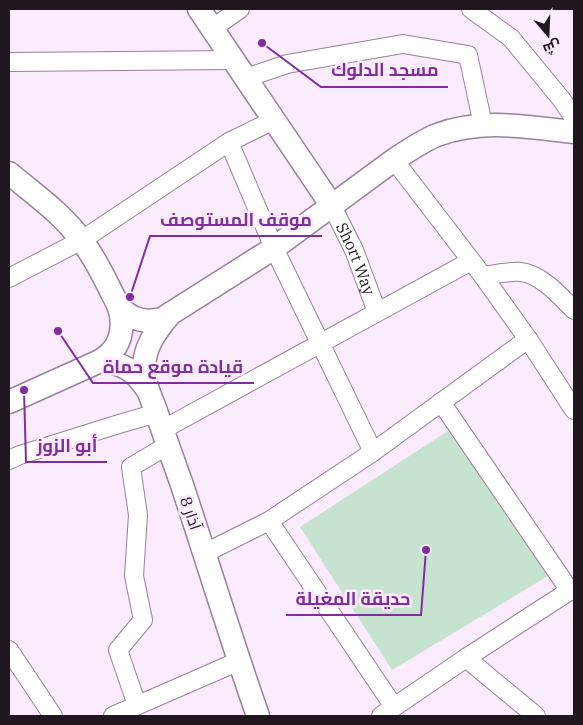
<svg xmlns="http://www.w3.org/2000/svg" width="583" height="725" font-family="'IBM Plex Serif',Cairo,serif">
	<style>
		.green { fill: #c6e3cf }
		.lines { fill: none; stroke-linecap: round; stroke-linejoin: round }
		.minor-casing { stroke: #98819c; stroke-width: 20 }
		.major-casing { stroke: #98819c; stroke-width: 25 }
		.minor { stroke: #fff; stroke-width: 18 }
		.major { stroke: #fff; stroke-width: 22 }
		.labels { text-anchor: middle; stroke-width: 5; stroke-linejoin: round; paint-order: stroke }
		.street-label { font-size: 16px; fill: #1f1620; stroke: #faebfd }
		.leader { fill: none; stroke: #802e9d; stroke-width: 2 }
		.callout-dot { fill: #802e9d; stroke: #faebfd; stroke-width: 2 }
		.callout-label { font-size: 18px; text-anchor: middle; font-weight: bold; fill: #802e9d; stroke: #faebfd; stroke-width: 5; stroke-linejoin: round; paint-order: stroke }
	</style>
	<rect width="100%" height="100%" fill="#faebfd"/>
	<path class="green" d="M454,427l99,146 -161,97 -92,-143z"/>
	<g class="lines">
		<g class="minor-casing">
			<g id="minor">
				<path d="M471,9l40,29 51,62 12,18"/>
				<path d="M213,28l27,-19"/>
				<path d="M9,62l225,-2"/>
				<path d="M246,78l41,-14 116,-20 65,11 15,70"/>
				<path d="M229,142l45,106 99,204"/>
				<path d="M394,160l89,116 45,63 46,71"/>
				<path id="s1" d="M332,206l22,44 23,62"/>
				<path d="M483,276c12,-2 26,-5 38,-4 20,2 40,25 53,38"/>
				<path d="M9,278l73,-38 147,-98 45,-22"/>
				<path d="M441,402l129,189"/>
				<path d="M162,430l309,-169"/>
				<path d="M9,460l11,-5 99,-31 38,-11"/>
				<path d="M269,521l125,186"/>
				<path d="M205,553l64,-32 104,-69 155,-113"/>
				<path d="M9,650l44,66"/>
				<path d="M466,658l70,58"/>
				<path d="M137,705l-19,-55 25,-30 -9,-44 4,-61 -7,-48 37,-22"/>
				<path d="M113,716l126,-55"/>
				<path d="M381,716l85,-58 108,-70"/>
			</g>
		</g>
		<g class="major-casing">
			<path id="major" d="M199,9l133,197
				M9,173c25,21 54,41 73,68 11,14 19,30 27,46 3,7 8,14 10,21 5,13 3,33 -7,43 -3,4 -8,7 -12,10l-91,41
				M120,308c13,12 25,15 42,11l112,-71 120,-88c14,-9 28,-19 43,-25 47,-17 89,-8 137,-3
				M170,314c-15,18 -28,35 -26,61 2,14 9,26 13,39 8,23 16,46 24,68 26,78 50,157 77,234
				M100,361c23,2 34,9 47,28"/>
		</g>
		<use href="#minor" class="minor"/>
		<use href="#major" class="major"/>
	</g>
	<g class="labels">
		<g class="street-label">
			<text dy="6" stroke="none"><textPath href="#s1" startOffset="58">Short Way</textPath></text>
			<text transform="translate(191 513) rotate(71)" y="6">8 آذار</text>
		</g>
	</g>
	<path class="leader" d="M262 43L321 87H448M130 297L150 236H322M58 331L93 383H254M24 390L26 462H107M426 550L421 615H286"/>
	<g class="callout-dot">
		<circle cx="262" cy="43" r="5"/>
		<circle cx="130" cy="297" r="5"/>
		<circle cx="58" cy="331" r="5"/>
		<circle cx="24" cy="390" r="5"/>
		<circle cx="426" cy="550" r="5"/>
	</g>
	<g class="callout-label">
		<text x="385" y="76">مسجد الدلوك</text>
		<text x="236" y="226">موقف المستوصف</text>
		<text x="173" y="373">قيادة موقع حماة</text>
		<text x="67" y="452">أبو الزوز</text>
		<text x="353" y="605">حديقة المغيلة</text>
	</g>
	<rect width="583" height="725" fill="none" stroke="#1f1620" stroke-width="20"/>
	<g transform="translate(548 35) rotate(161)" stroke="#faebfd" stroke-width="4" paint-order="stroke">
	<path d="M0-4L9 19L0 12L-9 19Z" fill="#1f1620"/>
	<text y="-8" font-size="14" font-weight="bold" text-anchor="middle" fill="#1f1620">ش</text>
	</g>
</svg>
